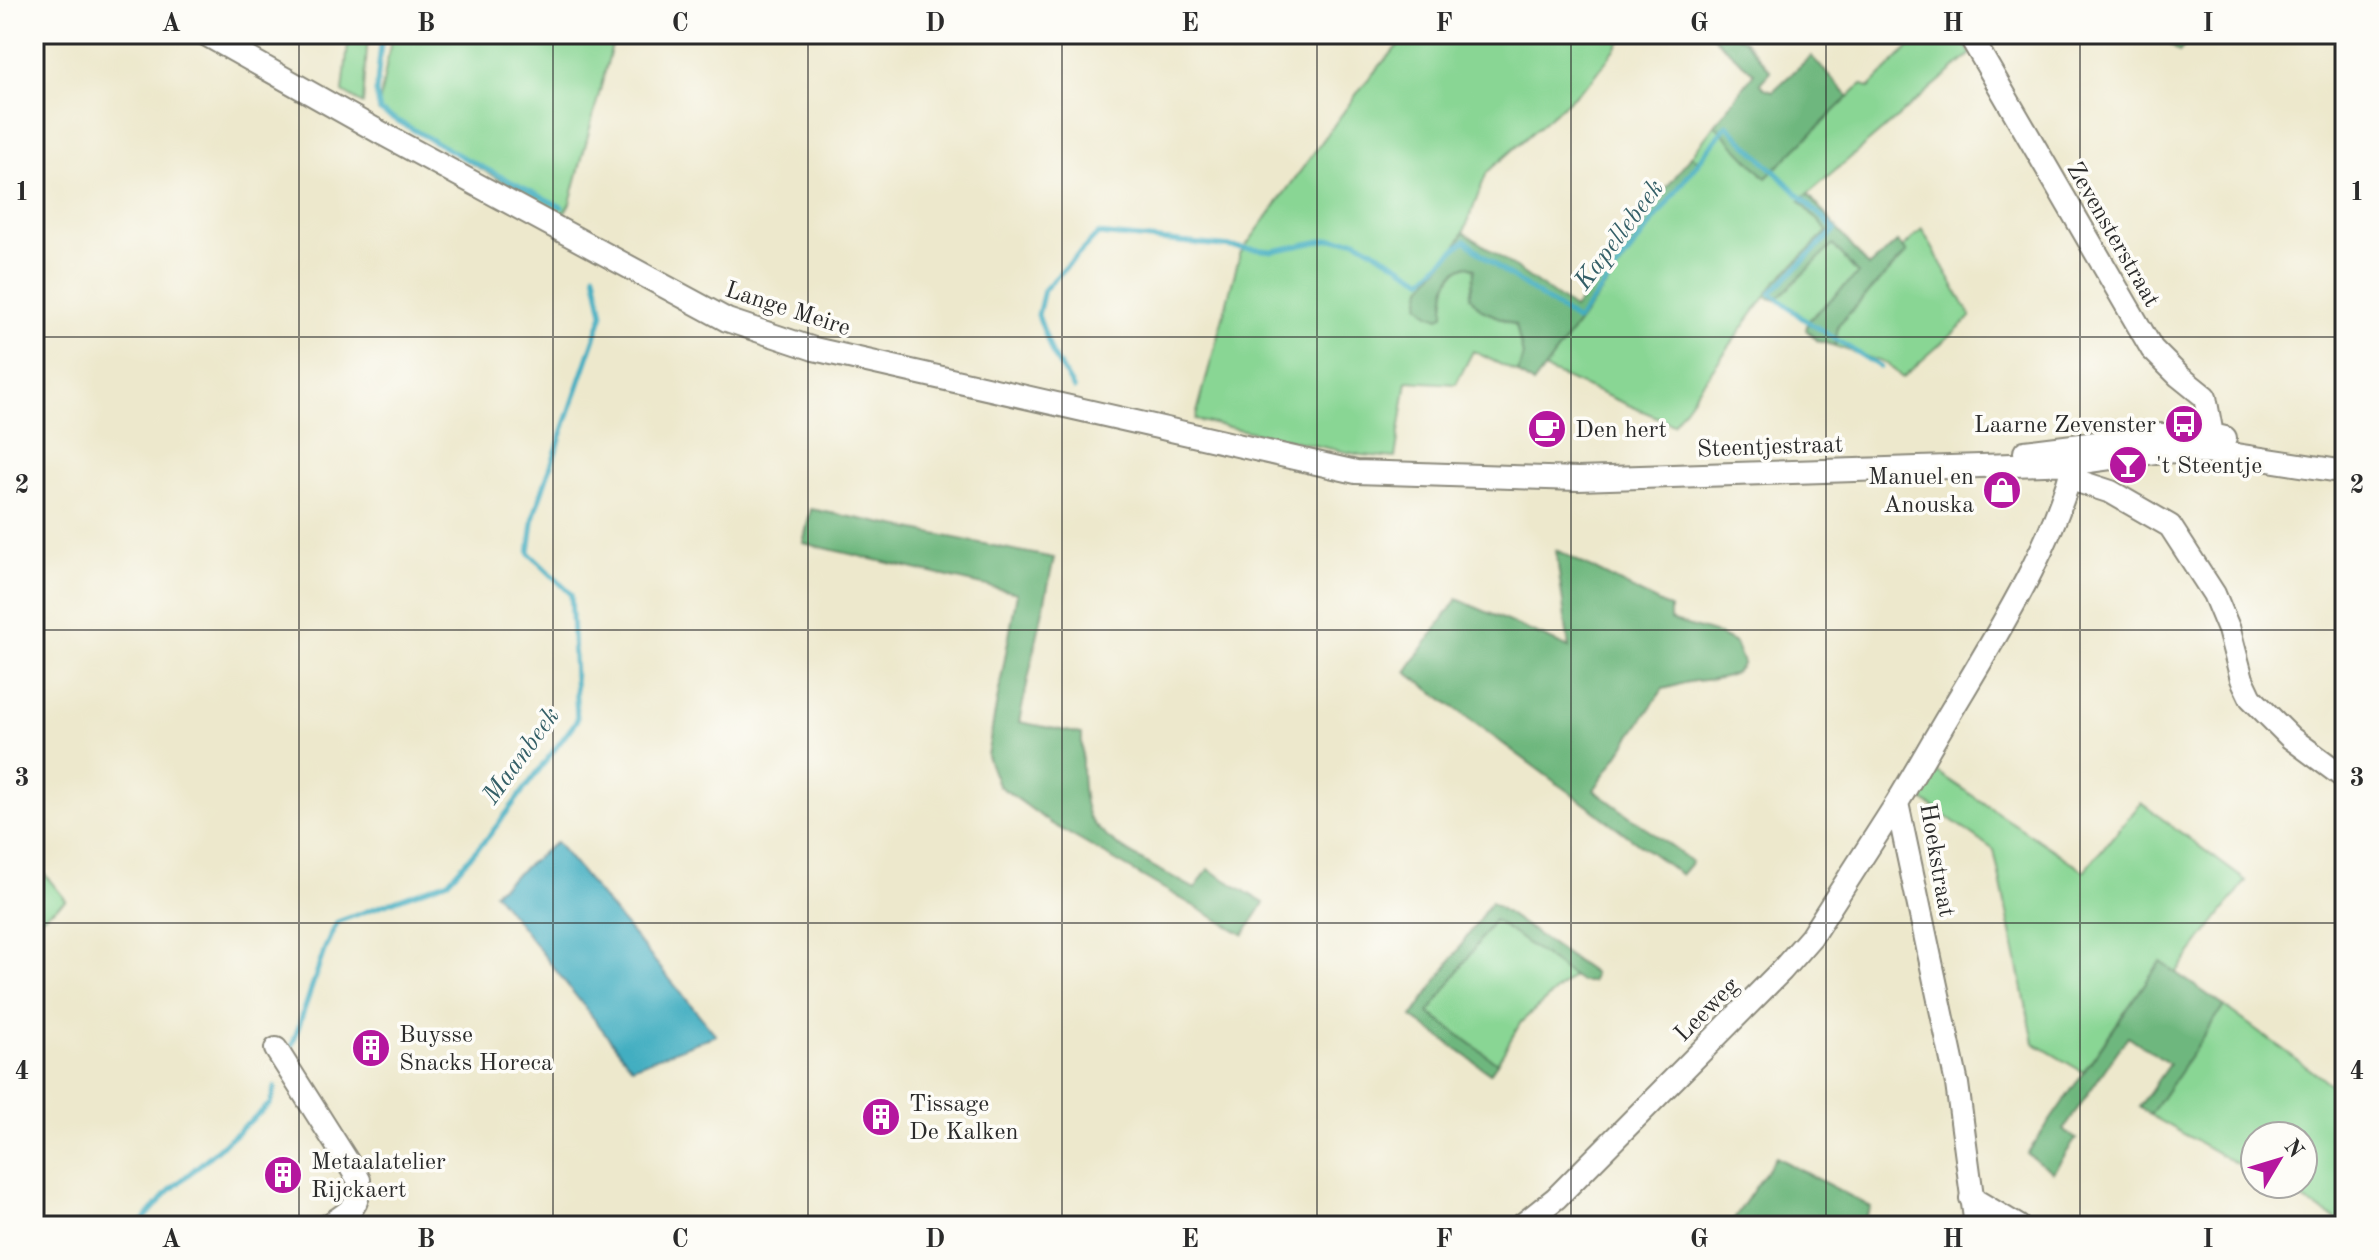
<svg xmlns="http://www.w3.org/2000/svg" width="2379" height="1260" font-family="'Old Standard TT',serif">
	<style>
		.green { fill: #89d694; stroke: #5a8060; stroke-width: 2 }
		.forest { fill: #6eb77e; stroke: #4c7154; stroke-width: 2 }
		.water { fill: #42aec1; stroke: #366c76; stroke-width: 2 }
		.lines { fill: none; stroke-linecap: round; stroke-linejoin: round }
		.stream { stroke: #42aec1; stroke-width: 5 }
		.minor-casing { stroke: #8c8a7c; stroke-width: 26 }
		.minor { stroke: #fff; stroke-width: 22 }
		.grid { fill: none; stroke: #2b2b2b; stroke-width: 2; stroke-opacity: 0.55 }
		.labels { text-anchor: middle; stroke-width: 7; stroke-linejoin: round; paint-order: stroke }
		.street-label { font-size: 24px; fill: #2b2b2b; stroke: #fdfcf7 }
		.poi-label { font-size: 24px; fill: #2b2b2b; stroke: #fdfcf7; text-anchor: start }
		.water-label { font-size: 26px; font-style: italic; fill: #345f67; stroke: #fdfcf7 }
		.neatline { fill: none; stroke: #2b2b2b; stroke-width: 3 }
		.grid-label { font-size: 26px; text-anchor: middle; font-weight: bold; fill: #2b2b2b }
	</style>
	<rect width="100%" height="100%" fill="#fdfcf7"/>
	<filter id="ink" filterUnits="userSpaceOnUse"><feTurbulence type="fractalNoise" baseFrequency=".0125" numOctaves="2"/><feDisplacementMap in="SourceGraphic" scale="16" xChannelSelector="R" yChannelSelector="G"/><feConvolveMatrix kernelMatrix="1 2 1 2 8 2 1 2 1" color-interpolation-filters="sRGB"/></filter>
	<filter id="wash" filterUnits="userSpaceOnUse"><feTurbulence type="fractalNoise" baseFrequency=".006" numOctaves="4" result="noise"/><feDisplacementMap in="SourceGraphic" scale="32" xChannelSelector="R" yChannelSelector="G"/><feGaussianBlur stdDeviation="1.8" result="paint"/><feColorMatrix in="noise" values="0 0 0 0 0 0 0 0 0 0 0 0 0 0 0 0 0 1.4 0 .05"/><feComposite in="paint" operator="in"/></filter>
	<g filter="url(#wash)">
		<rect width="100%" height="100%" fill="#ede8cc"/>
		<path class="green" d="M349,34h19l-5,70 -20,-12z
			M392,34h223l-45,169 -7,12 -185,-104z
			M1408,34h218l-34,46 -105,92 -23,60 -10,18 -32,37 22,27c0,-21 1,-41 23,-49l8,4 -1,15 8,26 34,15 7,30 -5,18 -45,-22 -17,33 -49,-3 -12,77 -34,-3 -166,-35 45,-166 124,-170z
			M1922,34h37l12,20 -170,146 27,31 -52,51 -103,142 -129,-55 155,-208 -8,-5 24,-31 51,52 96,-93 7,4z
			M2159,34h35l-15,18z
			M1922,229l49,88 -69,61 -14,-14 -53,-18 3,-21 69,-72 -4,-5z
			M1833,244l25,30 -50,47 -18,-15 -14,-6z
			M1930,767l154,104 57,-68 105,78 -70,92 -16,-11 -77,110 -49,-29 -40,-193 -81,-57z
			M34,861l32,39 -32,23z
			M1494,919l79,57 -52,46 -24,41 -68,-50z
			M2224,1006l121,89v129l-72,-40h30v-48h-48v38l-105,-59z"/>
		<path class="forest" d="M1710,34h23l12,7 26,30 -11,12 4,5 9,3 38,-35 38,41 -83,81 -51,-53 39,-52z
			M1691,156l8,5 -166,223 -15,-11 5,-18 -7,-30 -34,-15 -12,-13 5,-28 -8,-4c-22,8 -23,28 -23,49l-5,4 -10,-4 -10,-10 3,-17 32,-37 10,-18 110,77z
			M1808,194l61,73 28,-25 10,10 -69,73 -3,21 -17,-5 -12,-11 2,-9 50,-47 -25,-29 -57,55 -11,-3 11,-15 52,-50 -28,-31z
			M811,509l243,49 -35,164 63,12c0,21 -2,69 9,86 19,28 74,52 104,69l13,-20 56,34 -20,32 -192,-111 -54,-39 -11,-29 30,-163 -214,-50z
			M1556,550l114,58v12l50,15 15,8 8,20c-10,19 -35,15 -54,19 -9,2 -17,5 -26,7l-69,101 98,72 -11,13 -275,-203 51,-73 112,49z
			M1491,902l103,72 -2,8h-11l-87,-62 -65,93 68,50 -7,10 -78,-56z
			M2160,962l64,44 -74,109 -11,-8 30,-43 -41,-28 -65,94 13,9 -23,33 -26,-18z
			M1776,1157l95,50 -11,19h-131z"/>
		<path class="water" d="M556,842l160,193 -84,32 -138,-175z"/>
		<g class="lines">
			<path class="stream" d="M382,34l-6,59 4,18 84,47 98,49
				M1074,389l-22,-36 -14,-38 6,-25 54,-56 175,17 58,-12 25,1 67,39 42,-39 32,27 80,54 150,-196 108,105 -64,63 31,25 78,49
				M292,1046l33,-98 12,-26 111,-41 41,-45 88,-116 -6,-126 -42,-41 5,-38 69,-201 -8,-40
				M138,1226l30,-34 102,-88 5,-17"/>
		</g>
	</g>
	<g filter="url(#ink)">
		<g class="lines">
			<g class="minor-casing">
				<path id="minor" d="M205,34l178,100 344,186 87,29 542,123 222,7 496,-16 88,-12 61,2 110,17
					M1969,34l183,315 27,27 26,21 7,38 1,18
					M2025,452l136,-17h51l13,3
					M2071,479l40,13 59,34 44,68 15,36 13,49 9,19 40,40 54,40
					M276,1049l83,131c1,28 -10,32 -32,46
					M1971,1198l47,28
					M1521,1226l35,-28 226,-228 29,-33 86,-134
					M1976,1226l-19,-142 -60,-281c20,-33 39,-67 59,-100 46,-77 103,-168 122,-257"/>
			</g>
			<use href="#minor" class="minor"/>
		</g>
	</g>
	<path class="grid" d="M299,34v1192M553,34v1192M808,34v1192M1062,34v1192M1317,34v1192M1571,34v1192M1826,34v1192M2080,34v1192M34,337h2311M34,630h2311M34,923h2311"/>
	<defs>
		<g id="bus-disc" transform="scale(2)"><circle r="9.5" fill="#b5179e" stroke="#fdfcf7"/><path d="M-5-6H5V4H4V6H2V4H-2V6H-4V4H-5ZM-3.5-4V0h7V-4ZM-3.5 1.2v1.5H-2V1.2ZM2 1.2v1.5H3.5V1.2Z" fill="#fff"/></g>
		<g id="cafe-disc" transform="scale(2)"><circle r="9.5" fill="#b5179e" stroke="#fdfcf7"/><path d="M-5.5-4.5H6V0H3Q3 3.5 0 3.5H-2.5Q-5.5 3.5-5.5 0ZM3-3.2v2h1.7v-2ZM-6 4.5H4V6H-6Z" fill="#fff"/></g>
		<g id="bar-disc" transform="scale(2)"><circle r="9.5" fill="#b5179e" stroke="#fdfcf7"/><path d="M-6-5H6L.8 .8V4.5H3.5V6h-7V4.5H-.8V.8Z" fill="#fff"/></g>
		<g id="shop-disc" transform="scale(2)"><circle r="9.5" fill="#b5179e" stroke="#fdfcf7"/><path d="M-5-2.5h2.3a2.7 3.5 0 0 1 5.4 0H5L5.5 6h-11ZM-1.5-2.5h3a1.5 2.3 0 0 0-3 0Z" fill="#fff"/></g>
		<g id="building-disc" transform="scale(2)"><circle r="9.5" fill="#b5179e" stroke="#fdfcf7"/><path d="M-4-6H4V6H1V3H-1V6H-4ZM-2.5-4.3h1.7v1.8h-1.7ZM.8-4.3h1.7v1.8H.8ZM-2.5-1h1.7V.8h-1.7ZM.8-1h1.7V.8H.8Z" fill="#fff"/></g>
	</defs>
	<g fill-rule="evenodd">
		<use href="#bus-disc" x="2184" y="424"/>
		<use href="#cafe-disc" x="1547" y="429"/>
		<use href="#bar-disc" x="2128" y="465"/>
		<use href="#shop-disc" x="2002" y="490"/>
		<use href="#building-disc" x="371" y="1048"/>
		<use href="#building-disc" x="881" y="1117"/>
		<use href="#building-disc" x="283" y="1175"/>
	</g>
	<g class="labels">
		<g class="street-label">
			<text transform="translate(2114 234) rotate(60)" y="8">Zevensterstraat</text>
			<text transform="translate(788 308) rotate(18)" y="8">Lange Meire</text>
			<text transform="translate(1770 446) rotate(-2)" y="8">Steentjestraat</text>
			<text transform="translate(1938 860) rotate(80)" y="8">Hoekstraat</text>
			<text transform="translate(1706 1009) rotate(-45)" y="8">Leeweg</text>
		</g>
		<g class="poi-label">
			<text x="2156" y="432" text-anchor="end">Laarne Zevenster</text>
			<text x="1575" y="437">Den hert</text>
			<text x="2156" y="473">'t Steentje</text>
			<text x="1974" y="484" text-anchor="end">Manuel en<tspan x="1974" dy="28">Anouska</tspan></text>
			<text x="399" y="1042">Buysse<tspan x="399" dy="28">Snacks Horeca</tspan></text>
			<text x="909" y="1111">Tissage<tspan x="909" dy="28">De Kalken</tspan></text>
			<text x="311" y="1169">Metaalatelier<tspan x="311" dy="28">Rijckaert</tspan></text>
		</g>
		<g class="water-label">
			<text transform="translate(1618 234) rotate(-53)" y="9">Kapellebeek</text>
			<text transform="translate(520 755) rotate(-54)" y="9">Maanbeek</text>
		</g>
	</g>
	<rect width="2379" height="1260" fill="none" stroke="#fdfcf7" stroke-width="88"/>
	<g transform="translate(2279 1160) rotate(52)"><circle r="38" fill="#fdfcf7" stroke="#a9a8a5" stroke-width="2"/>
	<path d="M0-6L14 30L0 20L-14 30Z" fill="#b5179e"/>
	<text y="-12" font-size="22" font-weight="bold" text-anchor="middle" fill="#2b2b2b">N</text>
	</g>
	<rect x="44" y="44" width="2291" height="1172" class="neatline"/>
	<g class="grid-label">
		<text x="171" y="31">A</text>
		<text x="426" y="31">B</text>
		<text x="680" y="31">C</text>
		<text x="935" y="31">D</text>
		<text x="1190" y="31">E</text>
		<text x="1444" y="31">F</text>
		<text x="1699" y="31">G</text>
		<text x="1953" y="31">H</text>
		<text x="2208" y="31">I</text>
		<text x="22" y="200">1</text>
		<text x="2357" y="200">1</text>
		<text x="22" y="493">2</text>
		<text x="2357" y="493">2</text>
		<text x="22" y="786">3</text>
		<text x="2357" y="786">3</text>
		<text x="22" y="1079">4</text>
		<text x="2357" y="1079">4</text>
		<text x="171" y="1247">A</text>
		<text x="426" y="1247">B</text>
		<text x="680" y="1247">C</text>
		<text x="935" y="1247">D</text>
		<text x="1190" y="1247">E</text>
		<text x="1444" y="1247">F</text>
		<text x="1699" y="1247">G</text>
		<text x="1953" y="1247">H</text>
		<text x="2208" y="1247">I</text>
	</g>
</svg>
